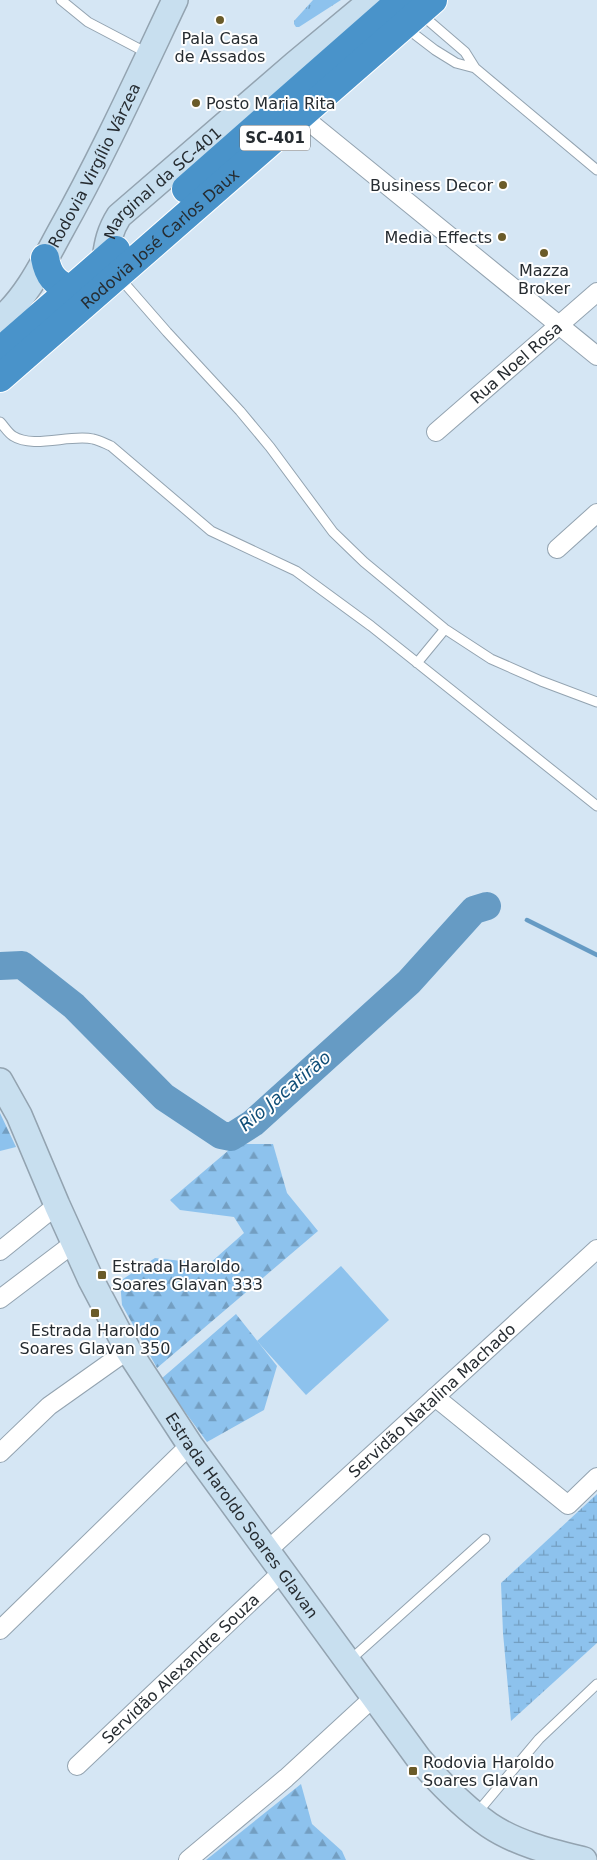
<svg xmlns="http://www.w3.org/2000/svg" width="597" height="1860" font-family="'DejaVu Sans',sans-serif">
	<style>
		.grass { fill: url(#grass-tufts) }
		.forest { fill: url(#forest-firs) }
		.wetland { fill: url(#wetland-marsh) }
		.pitch { fill: #8dc2ed }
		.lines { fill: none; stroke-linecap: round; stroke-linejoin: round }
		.stream { stroke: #669bc4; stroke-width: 4.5 }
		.river { stroke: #669bc4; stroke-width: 28 }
		.lane-casing { stroke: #93a3b0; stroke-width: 11 }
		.street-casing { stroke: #93a3b0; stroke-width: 20 }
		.secondary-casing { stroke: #93a3b0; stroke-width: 28 }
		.highway-casing { stroke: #fff; stroke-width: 30 }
		.lane { stroke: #fff; stroke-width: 9 }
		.street { stroke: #fff; stroke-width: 18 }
		.secondary { stroke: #c8dfef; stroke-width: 25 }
		.highway { stroke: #4993ca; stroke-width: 28 }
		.poi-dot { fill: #6a5b29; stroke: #fff; stroke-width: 2 }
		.labels { text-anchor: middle; stroke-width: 4; stroke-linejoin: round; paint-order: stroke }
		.shield { fill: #fff; stroke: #676b6f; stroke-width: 1 }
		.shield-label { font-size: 15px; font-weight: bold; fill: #262c31 }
		.poi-label { font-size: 16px; fill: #262c31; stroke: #fff }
		.street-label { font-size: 16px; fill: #262c31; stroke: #fff }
		.water-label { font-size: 18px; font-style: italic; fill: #114f78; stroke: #fff }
	</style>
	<defs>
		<pattern id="grass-tufts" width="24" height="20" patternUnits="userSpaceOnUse" patternTransform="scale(1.25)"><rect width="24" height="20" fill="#8dc2ed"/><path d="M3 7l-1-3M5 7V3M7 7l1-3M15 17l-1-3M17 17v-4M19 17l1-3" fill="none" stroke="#739ec1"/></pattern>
		<pattern id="forest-firs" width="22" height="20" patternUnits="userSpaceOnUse" patternTransform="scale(1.25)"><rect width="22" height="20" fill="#8dc2ed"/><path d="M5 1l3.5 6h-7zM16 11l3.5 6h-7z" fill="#739ec1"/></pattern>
		<pattern id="wetland-marsh" width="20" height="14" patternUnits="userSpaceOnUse" patternTransform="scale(1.25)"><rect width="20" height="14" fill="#8dc2ed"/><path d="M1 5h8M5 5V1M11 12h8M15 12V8" fill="none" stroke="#739ec1"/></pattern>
	</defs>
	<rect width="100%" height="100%" fill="#d5e6f4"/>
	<path class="grass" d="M313,0h28l-42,27h-3l-2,-3v-3z"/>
	<path class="forest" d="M0,1113l16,34 -16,4z
		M236,1144h37l14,49 31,38 -161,137 -35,-63 -2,-24 35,-23 54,6 35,-31 -10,-16 -54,-7 -10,-10z
		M236,1314l41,52 -13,44 -57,32 -46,-63z
		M301,1784l11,40 30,27 4,9h-140z"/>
	<path class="wetland" d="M597,1494v149l-86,78 -8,-88 -2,-50z"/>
	<path class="pitch" d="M341,1266l48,54 -83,75 -49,-54z"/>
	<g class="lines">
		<path class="stream" d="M527,920l70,35"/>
		<path class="river" d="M0,966l22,-1 52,41 90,91 57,38 10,2 22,-14 156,-141 65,-72 13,-4"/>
		<g class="lane-casing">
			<path id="lane" d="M61,0l27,22 61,32
				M422,15l43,37 10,16 122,102
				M405,27l30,23 21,13 19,5
				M119,277l48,55 73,79 30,36 63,85 31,30 81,67 46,30 50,22 56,21
				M0,422c4,4 8,11 13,14 20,13 57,-2 80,3 6,1 13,5 18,7l100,85 85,40 75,55 226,180
				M417,663l28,-34
				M349,1661l136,-122
				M476,1814l63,-75 58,-55"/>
		</g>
		<g class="street-casing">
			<g id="street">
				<path d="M298,117l15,8 284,231"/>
				<path id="s1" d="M436,432l161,-140"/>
				<path d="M557,549l40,-36"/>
				<path d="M0,1251l57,-46"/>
				<path d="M0,1299l74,-56"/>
				<path d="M435,1397l133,108 29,-28"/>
				<path d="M0,1453l49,-47 79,-56"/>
				<path id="s2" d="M268,1550l329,-301"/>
				<path d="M0,1630l190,-185"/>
				<path id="s3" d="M77,1766l206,-195"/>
				<path d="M188,1860l98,-82 88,-81"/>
			</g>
		</g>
		<g class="secondary-casing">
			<g id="secondary">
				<path id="s4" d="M105,260c2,-17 5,-30 14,-44l176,-152 77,-64"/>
				<path id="s5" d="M0,320c27,-23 43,-57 60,-88 42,-75 78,-154 115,-232"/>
				<path id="s6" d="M0,1081l19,34 38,90 34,75 37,70 62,95 229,314c21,24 44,48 70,66 28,19 63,27 95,35"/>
			</g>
		</g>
		<g class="highway-casing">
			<g id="highway">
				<path d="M186,189l215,-189"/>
				<path d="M45,258c3,17 10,26 26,31"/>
				<path d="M0,351l116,-101"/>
				<path id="s7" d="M0,378l433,-378"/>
			</g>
		</g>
		<use href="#lane" class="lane"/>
		<use href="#street" class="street"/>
		<use href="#secondary" class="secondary"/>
		<use href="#highway" class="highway"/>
	</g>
	<g class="poi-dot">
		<circle cx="220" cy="20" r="5"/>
		<circle cx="196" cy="103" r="5"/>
		<circle cx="503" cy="185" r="5"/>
		<circle cx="502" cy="237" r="5"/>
		<circle cx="544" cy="253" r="5"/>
		<rect x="97" y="1270" width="10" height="10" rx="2.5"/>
		<rect x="90" y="1308" width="10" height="10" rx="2.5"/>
		<rect x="408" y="1766" width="10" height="10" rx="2.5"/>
	</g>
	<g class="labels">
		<rect class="shield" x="240" y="125.5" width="70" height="25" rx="4"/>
		<g class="shield-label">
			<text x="275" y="143">SC-401</text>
		</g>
		<g class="poi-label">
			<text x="220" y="44">Pala Casa<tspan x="220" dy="18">de Assados</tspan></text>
			<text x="206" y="109" text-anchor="start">Posto Maria Rita</text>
			<text x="493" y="191" text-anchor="end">Business Decor</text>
			<text x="492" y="243" text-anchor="end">Media Effects</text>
			<text x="544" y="276">Mazza<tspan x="544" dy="18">Broker</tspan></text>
			<text x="112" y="1272" text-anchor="start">Estrada Haroldo<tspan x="112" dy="18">Soares Glavan 333</tspan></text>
			<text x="95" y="1336">Estrada Haroldo<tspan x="95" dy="18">Soares Glavan 350</tspan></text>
			<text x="423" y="1768" text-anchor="start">Rodovia Haroldo<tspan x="423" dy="18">Soares Glavan</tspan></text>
		</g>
		<g class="street-label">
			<text dy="6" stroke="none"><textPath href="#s5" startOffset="182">Rodovia Virgílio Várzea</textPath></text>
			<text dy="6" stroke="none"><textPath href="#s4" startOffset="100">Marginal da SC-401</textPath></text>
			<text dy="6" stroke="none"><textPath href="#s7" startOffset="212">Rodovia José Carlos Daux</textPath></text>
			<text dy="6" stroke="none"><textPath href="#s1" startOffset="106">Rua Noel Rosa</textPath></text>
			<text dy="6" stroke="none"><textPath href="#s2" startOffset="222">Servidão Natalina Machado</textPath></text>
			<text dy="6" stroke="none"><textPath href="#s6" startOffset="499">Estrada Haroldo Soares Glavan</textPath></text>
			<text dy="6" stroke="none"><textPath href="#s3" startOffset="142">Servidão Alexandre Souza</textPath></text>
		</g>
		<g class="water-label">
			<text transform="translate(285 1091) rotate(-40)" y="6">Rio Jacatirão</text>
		</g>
	</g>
</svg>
